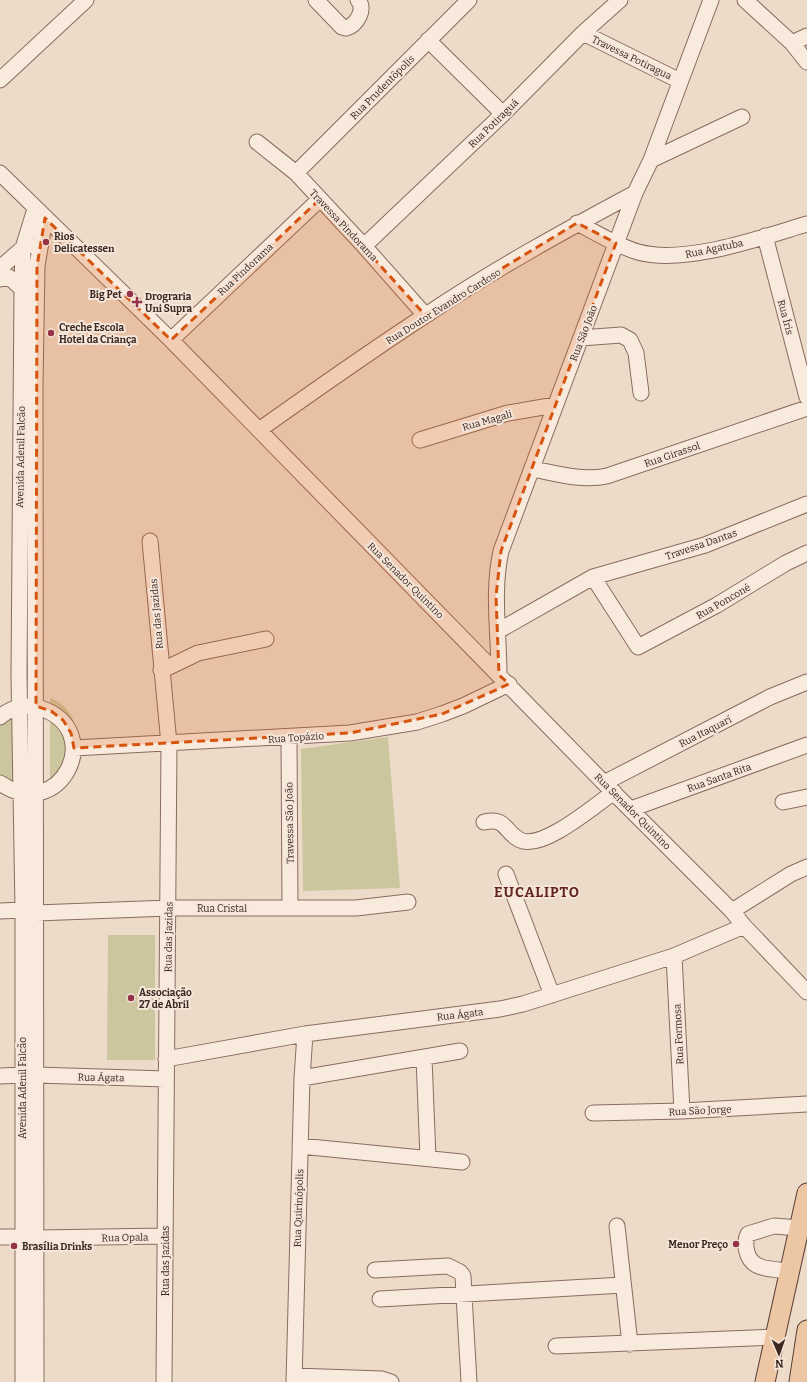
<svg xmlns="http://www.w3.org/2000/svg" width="807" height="1382" font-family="Bitter,serif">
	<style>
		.green { fill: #cbc69d }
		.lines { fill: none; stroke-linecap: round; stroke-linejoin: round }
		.minor-casing { stroke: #896c5f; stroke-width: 17 }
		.major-casing { stroke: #573b32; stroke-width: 21 }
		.minor { stroke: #f8eadd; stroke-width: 15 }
		.major { stroke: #edc6a4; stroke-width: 19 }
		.marked { fill: #d7540e; fill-opacity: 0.2; stroke: #d7540e; stroke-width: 3; stroke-dasharray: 8 5; stroke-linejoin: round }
		.poi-dot { fill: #953248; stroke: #f5e6d9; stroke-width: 1.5 }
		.labels { text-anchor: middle; stroke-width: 4; stroke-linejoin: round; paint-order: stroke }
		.street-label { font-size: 10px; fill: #3a2821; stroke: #f5e6d9 }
		.poi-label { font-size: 10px; font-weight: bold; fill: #3a2821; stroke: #f5e6d9; text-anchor: start }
		.district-label { font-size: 14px; font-weight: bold; letter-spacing: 1px; fill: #642323; stroke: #f5e6d9 }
	</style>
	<rect width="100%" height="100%" fill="#eddbc9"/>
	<path class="green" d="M50,698c21,7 26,26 30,47l-30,40z
		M15,699l1,89 -16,-14v-56z
		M388,737l12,151 -97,3 -2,-142z
		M108,935h47v125h-48z"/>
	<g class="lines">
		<g class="minor-casing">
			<path id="minor" d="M316,0l26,27 4,1c11,-3 20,-19 12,-28
				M745,0l47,43 15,19
				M583,33l97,48
				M428,40l75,74
				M792,43l15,-7
				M0,80l86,-80
				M257,142l39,31 68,73 61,69
				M651,160l91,-43
				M0,173l171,167 433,443 128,128 12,15 63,66
				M296,173l173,-173
				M577,223c20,10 40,23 61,29 47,13 122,-14 169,-28
				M765,236l42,161
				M364,246l139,-132 80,-81 37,-33
				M0,268l23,-20 6,-3
				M0,279l9,-2 13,12
				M581,338l40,-3 9,5 6,13 5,40
				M171,340l149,-141
				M259,430c55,-39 110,-78 167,-115 67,-45 138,-84 209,-122
				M420,440l88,-27 47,-8
				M533,469c25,5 49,12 74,7l200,-68
				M150,541l19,203 -5,638
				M593,577l45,70 79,-42 69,-42 21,-10
				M498,631l95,-54 112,-32 102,-41
				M161,670l8,-3 29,-14 68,-14
				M499,675c0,-42 -7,-83 2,-124l134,-358 16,-33 60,-160
				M0,717c10,-9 27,-14 40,-9 68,22 20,117 -40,75
				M289,738l1,169
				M74,748l276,-15 67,-11 25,-8 21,-8 46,-22
				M604,783l166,-86 37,-15
				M783,802l24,-5
				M631,809l176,-64
				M484,822c23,-5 20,10 36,18 22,11 75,-35 94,-48
				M506,874l46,121
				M0,911l23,-1
				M732,911l59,-37 16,-7
				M36,913l133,-5h187l52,-6
				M674,956l8,155
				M424,1058l4,100
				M166,1059l139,-25 195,-25 23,-5 151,-48 70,-30
				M36,1075l130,4
				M0,1076l22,-1
				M302,1078l158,-27
				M593,1113l89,-2 125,-7
				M300,1146l162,16
				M617,1226l13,118
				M0,1237h22
				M37,1238l128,-2
				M375,1270l73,-4 12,6 3,4 1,19 5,87
				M790,1271c-16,-2 -39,0 -43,-19 -2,-7 -2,-12 1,-18l26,-8 25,2
				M380,1299l243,-14
				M556,1346l219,-9
				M294,1376l88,3 9,3
				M23,1382v-472l-4,-235 3,-386 1,-41 12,-39
				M36,1382l-1,-997 2,-119 8,-48
				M294,1382l8,-304 3,-44"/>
		</g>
		<g class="major-casing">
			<path id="major" d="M765,1382l42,-189
				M799,1382l8,-52"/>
		</g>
		<use href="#minor" class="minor"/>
		<use href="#major" class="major"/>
	</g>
	<path class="marked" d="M320,199l105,116 152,-92 39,20 -115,308 -5,45 3,79 10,9 -67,30 -92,19 -276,15 -3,-15 -8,-13 -12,-9 -15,-5 1,-440 8,-48 126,122z"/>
	<g class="poi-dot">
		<circle cx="46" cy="242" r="4"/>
		<circle cx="130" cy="294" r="4"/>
		<path d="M135 296h4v4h4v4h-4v4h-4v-4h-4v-4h4z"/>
		<circle cx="51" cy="333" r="4"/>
		<circle cx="131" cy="998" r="4"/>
		<circle cx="736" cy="1244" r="4"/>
		<circle cx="14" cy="1246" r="4"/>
	</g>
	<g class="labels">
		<g class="street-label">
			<text transform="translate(632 57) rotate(26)" y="4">Travessa Potiragua</text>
			<text transform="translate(382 87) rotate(-45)" y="4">Rua Prudentôpolis</text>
			<text transform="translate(493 123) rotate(-44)" y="4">Rua Potiraguá</text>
			<text transform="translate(344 225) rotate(47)" y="4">Travessa Pindorama</text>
			<text transform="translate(714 248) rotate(-12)" y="4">Rua Agatuba</text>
			<text transform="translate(245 269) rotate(-43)" y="4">Rua Pindorama</text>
			<text transform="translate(443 306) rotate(-32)" y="4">Rua Doutor Evandro Cardoso</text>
			<text transform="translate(786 317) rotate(75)" y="4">Rua Íris</text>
			<text transform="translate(583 333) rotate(-69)" y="4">Rua São João</text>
			<text transform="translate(487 420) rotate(-16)" y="4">Rua Magali</text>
			<text transform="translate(672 454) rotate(-19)" y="4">Rua Girassol</text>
			<text transform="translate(20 457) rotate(-89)" y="4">Avenida Adenil Falcão</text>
			<text transform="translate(701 544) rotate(-19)" y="4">Travessa Dantas</text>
			<text transform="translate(406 580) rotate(45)" y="4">Rua Senador Quintino</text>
			<text transform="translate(723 601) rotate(-30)" y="4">Rua Ponconé</text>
			<text transform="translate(156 614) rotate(-95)" y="4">Rua das Jazidas</text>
			<text transform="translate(705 731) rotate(-27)" y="4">Rua Itaquarí</text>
			<text transform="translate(296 737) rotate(-4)" y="4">Rua Topázio</text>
			<text transform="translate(719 777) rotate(-20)" y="4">Rua Santa Rita</text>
			<text transform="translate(633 811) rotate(45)" y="4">Rua Senador Quintino</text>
			<text transform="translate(289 823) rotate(-91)" y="4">Travessa São João</text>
			<text x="222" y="912">Rua Cristal</text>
			<text transform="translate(168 937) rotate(-89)" y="4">Rua das Jazidas</text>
			<text transform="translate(460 1014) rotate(-7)" y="4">Rua Ágata</text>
			<text transform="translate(678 1034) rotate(-93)" y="4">Rua Formosa</text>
			<text transform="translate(101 1077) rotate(1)" y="4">Rua Ágata</text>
			<text transform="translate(22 1088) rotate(-90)" y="4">Avenida Adenil Falcão</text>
			<text transform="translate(700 1110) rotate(-3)" y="4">Rua São Jorge</text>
			<text transform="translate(298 1208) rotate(-88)" y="4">Rua Quirinópolis</text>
			<text transform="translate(125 1237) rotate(-1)" y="4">Rua Opala</text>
			<text transform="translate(165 1261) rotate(-90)" y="4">Rua das Jazidas</text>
		</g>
		<g class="poi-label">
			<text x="54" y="240">Rios<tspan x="54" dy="12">Delicatessen</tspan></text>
			<text x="122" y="298" text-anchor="end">Big Pet</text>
			<text x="145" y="300">Drograria<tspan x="145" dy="12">Uni Supra</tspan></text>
			<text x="59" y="331">Creche Escola<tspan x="59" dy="12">Hotel da Criança</tspan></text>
			<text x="139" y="996">Associação<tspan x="139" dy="12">27 de Abril</tspan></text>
			<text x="728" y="1248" text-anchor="end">Menor Preço</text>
			<text x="22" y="1250">Brasília Drinks</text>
		</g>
		<g class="district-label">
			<text x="537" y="897">EUCALIPTO</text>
		</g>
	</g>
	<g transform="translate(779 1354) rotate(178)" stroke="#f5e6d9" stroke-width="3" paint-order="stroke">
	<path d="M0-3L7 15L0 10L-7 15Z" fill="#3a2821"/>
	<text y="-6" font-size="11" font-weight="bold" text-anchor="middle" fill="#3a2821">N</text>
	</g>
</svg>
